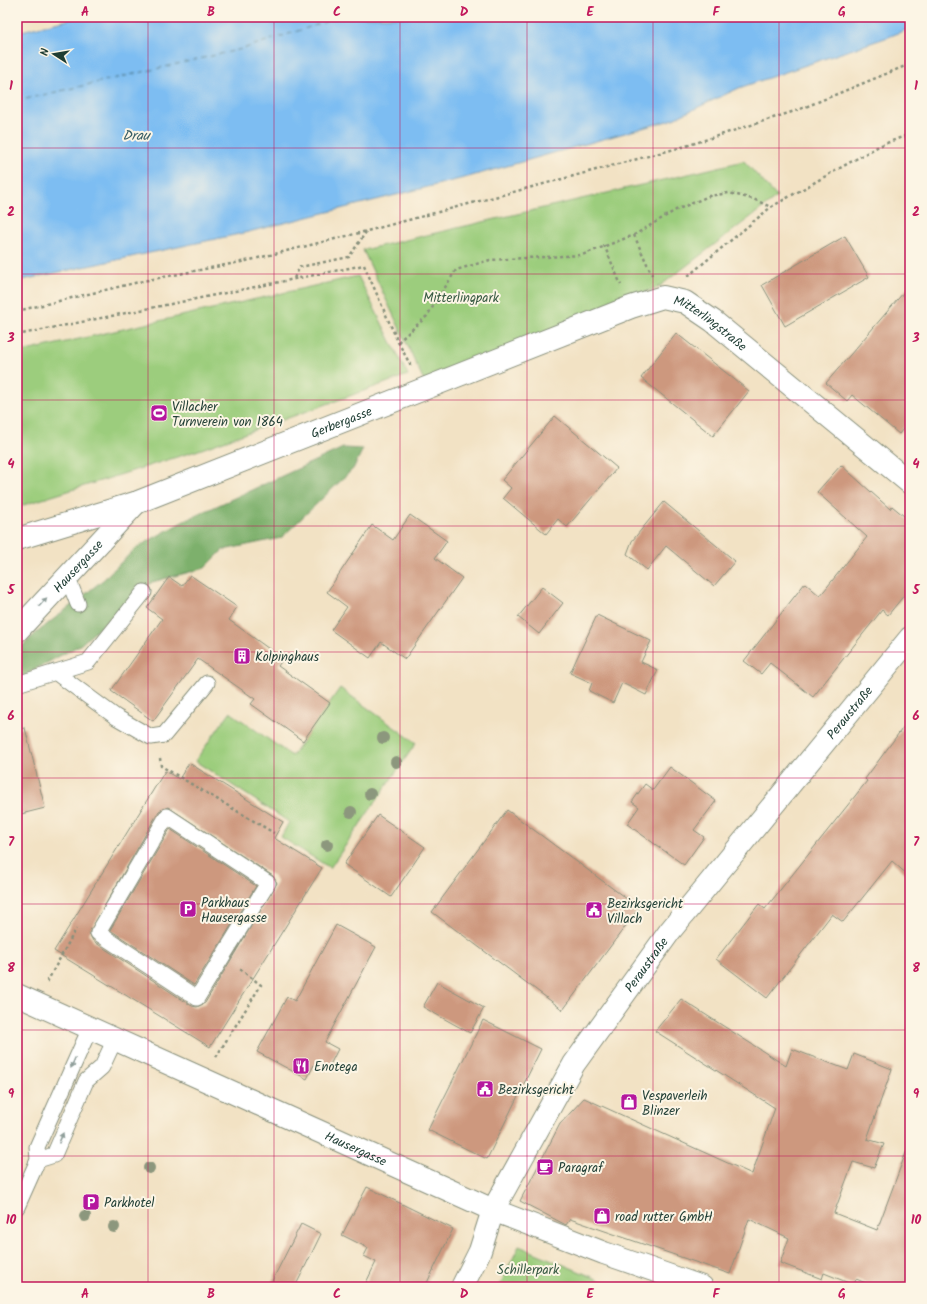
<svg xmlns="http://www.w3.org/2000/svg" width="927" height="1304" font-family="Kalam,sans-serif">
	<style>
		.green { fill: #9ccd7d; stroke: #5e8558 }
		.forest { fill: #7db06c; stroke: #4e7650 }
		.water { fill: #7dbdf2; stroke: #4e7d93 }
		.lines { fill: none; stroke-linecap: round; stroke-linejoin: round }
		.ferry { stroke: #365d64; stroke-width: 1; stroke-dasharray: 5 4; stroke-linecap: butt }
		.building { fill: #cd987e; fill-rule: evenodd }
		.lane-casing { stroke: #88907c; stroke-width: 17 }
		.street-casing { stroke: #88907c; stroke-width: 24 }
		.path { stroke: #88907c; stroke-width: 2.5; stroke-dasharray: 3 3; stroke-linecap: butt }
		.lane { stroke: #fff; stroke-width: 15 }
		.street { stroke: #fff; stroke-width: 22 }
		.tree { fill: #8c977d }
		.oneway { fill: #8f9e9a }
		.grid { fill: none; stroke: #c2185b; stroke-width: 1; stroke-opacity: 0.55 }
		.labels { text-anchor: middle; stroke-width: 4; stroke-linejoin: round; paint-order: stroke }
		.park-label { font-size: 13px; fill: #385a43; stroke: #fcf5e5 }
		.street-label { font-size: 13px; fill: #1f3d34; stroke: #fcf5e5 }
		.poi-label { font-size: 13px; fill: #1f3d34; stroke: #fcf5e5; text-anchor: start }
		.water-label { font-size: 14px; font-style: italic; fill: #365d64; stroke: #fcf5e5 }
		.neatline { fill: none; stroke: #c2185b; stroke-width: 1.5 }
		.grid-label { font-size: 13px; text-anchor: middle; font-weight: bold; fill: #c2185b }
	</style>
	<rect width="100%" height="100%" fill="#fcf5e5"/>
	<filter id="ink" filterUnits="userSpaceOnUse"><feTurbulence type="fractalNoise" baseFrequency=".025" numOctaves="2"/><feDisplacementMap in="SourceGraphic" scale="8" xChannelSelector="R" yChannelSelector="G"/><feConvolveMatrix kernelMatrix="1 2 1 2 8 2 1 2 1" color-interpolation-filters="sRGB"/></filter>
	<filter id="wash" filterUnits="userSpaceOnUse"><feTurbulence type="fractalNoise" baseFrequency=".012" numOctaves="4" result="noise"/><feDisplacementMap in="SourceGraphic" scale="16" xChannelSelector="R" yChannelSelector="G"/><feGaussianBlur stdDeviation="0.9" result="paint"/><feColorMatrix in="noise" values="0 0 0 0 0 0 0 0 0 0 0 0 0 0 0 0 0 1.4 0 .05"/><feComposite in="paint" operator="in"/></filter>
	<g filter="url(#wash)">
		<rect width="100%" height="100%" fill="#f2e2c4"/>
		<path class="green" d="M744,161l33,36 -117,89 -234,99 -63,-135z
			M358,276l50,99 -212,76 -179,56v-154z
			M340,688l76,55 -86,125 -49,-31 8,-15 -94,-61 35,-49 62,44z
			M519,1246l97,41h-117z"/>
		<path class="forest" d="M343,448l20,1 -10,20 -72,69 -58,12 -18,18 -53,14 -72,63 -48,26 -15,13v-33l18,-17 68,-54 33,-32 48,-27z"/>
		<path class="water" d="M80,17h830v11l-19,8 -152,52 -68,32 -203,57 -224,56 -227,48v-249z"/>
		<g class="lines">
			<path class="ferry" d="M17,101l225,-52 99,-32"/>
		</g>
		<g id="blocks">
			<path class="building" d="M845,236l24,41 -84,49 -23,-41z
				M910,285v135l-11,14 -47,-39 -5,6 -21,-18z
				M676,333l73,58 -36,45 -72,-58z
				M555,416l62,52 -50,59 -9,-8 -12,15 -43,-36 8,-10 -9,-8z
				M841,465l49,44 2,-3 18,15v67l-22,27 -6,-5 -69,87 -43,-34 -9,11 -17,-13 61,-78 15,13 47,-59 -50,-45z
				M664,502l71,59 -21,25 -48,-40 -19,24 -20,-16 5,-13z
				M410,515l37,26 -12,17 27,20 -57,81 -24,-17 -11,16 -39,-28 16,-23 -20,-15 45,-67 21,15z
				M190,575l47,32 -8,13 54,39 -5,7 52,37 -27,38 -52,-37 4,-5 -57,-40 -45,62 -42,-30 51,-72 -15,-11 22,-31 13,9z
				M542,587l21,16 -24,31 -21,-17z
				M597,615l54,26 -10,21 17,8 -12,25 -24,-12 -9,20 -24,-12 3,-8 -22,-10z
				M910,718v159l-18,-16 -49,61 -11,-8 -65,84 -51,-39 43,-55 6,5 102,-128 -2,-2z
				M25,728l20,80 -28,7v-86z
				M189,763l94,59 -9,16 48,30 -112,179 -156,-96 111,-180 14,8zM168,807l105,69 4,7 -72,120 -8,4 -5,-1 -99,-65 -4,-8 70,-122z
				M670,767l46,34 -22,29 10,7 -20,28 -57,-41 12,-17 -7,-5 13,-18 8,6z
				M507,810l132,98 -76,102 -131,-98z
				M378,815l47,32 -34,50 -47,-33z
				M170,829l86,57 -62,99 -84,-55z
				M336,925l40,22 -51,95 13,7 -11,22 -13,-6 -7,14 -50,-27 30,-55 8,4z
				M437,982l47,26 -14,25 -47,-26z
				M681,999l105,67 6,-17 56,21 6,-16 38,15 -25,70 17,5 -10,24 -21,-6 -19,51 43,17 31,-83h2v140h-34l-20,-8 -2,6 -30,-12 -2,6 -42,-16 9,-25 -40,-19 -19,55 -160,-55 -4,6 -46,-24 40,-77 24,-26 168,76 23,-66 -120,-77z
				M483,1020l58,29 -54,110 -59,-29z
				M367,1187l86,42 -28,58h-61l12,-25 -12,-6 4,-8 -26,-13z
				M301,1224l20,10 -21,43 -5,10h-26z"/>
		</g>
	</g>
	<g filter="url(#ink)">
		<use href="#blocks" fill-opacity="0" stroke="#88907c" stroke-width="1"/>
		<g class="lines">
			<g class="lane-casing">
				<path id="lane" d="M67,576l11,28
					M55,672l61,45 35,20 13,-2 43,-52
					M17,684l71,-22 56,-70
					M167,816l101,67 -71,115 -99,-65z
					M38,1160l16,-5 32,-74 16,-14 13,-28
					M17,1207l21,-47 -1,-13 53,-119"/>
			</g>
			<g class="street-casing">
				<g id="street">
					<path id="s1" d="M17,539l121,-37 493,-195 32,-10 22,5 28,19 197,162"/>
					<path id="s2" d="M17,631l119,-128"/>
					<path id="s3" d="M17,995l476,215 111,43 98,34"/>
					<path id="s4" d="M462,1287l18,-36 13,-41 81,-146 96,-133 240,-293"/>
				</g>
			</g>
			<path class="path" d="M634,235l18,40
				M604,245l17,40
				M688,276l83,-69 108,-61 31,-12
				M294,278l6,-11 49,-10 17,-25
				M17,311l126,-30 103,-20 121,-30 319,-85 112,-36 112,-46
				M17,335l347,-70 34,77 14,26
				M398,342l29,-26 29,-46 34,-10 92,-5 52,-20 42,-25 33,-14 20,-3 24,6 18,8
				M160,758l1,8 113,67
				M47,982l29,-53
				M216,1057l45,-72 -21,-16"/>
			<use href="#lane" class="lane"/>
			<use href="#street" class="street"/>
		</g>
		<g class="tree">
			<circle cx="383" cy="738" r="6"/>
			<circle cx="396" cy="762" r="6"/>
			<circle cx="370" cy="794" r="6"/>
			<circle cx="351" cy="812" r="6"/>
			<circle cx="327" cy="845" r="6"/>
			<circle cx="149" cy="1168" r="6"/>
			<circle cx="85" cy="1216" r="6"/>
			<circle cx="114" cy="1227" r="6"/>
		</g>
		<defs><path id="oneway-solid" d="M-6-.8H1V-3.2L6.5 0L1 3.2V.8H-6Z"/></defs>
		<g class="oneway">
			<use href="#oneway-solid" transform="translate(43 602) rotate(-48)"/>
			<use href="#oneway-solid" transform="translate(73 1063) rotate(113)"/>
			<use href="#oneway-solid" transform="translate(61 1138) rotate(-67)"/>
		</g>
	</g>
	<path class="grid" d="M148,17v1270M274,17v1270M400,17v1270M527,17v1270M653,17v1270M779,17v1270M17,148h893M17,274h893M17,400h893M17,526h893M17,652h893M17,778h893M17,904h893M17,1030h893M17,1156h893"/>
	<defs>
		<g id="stadium-square" transform="scale(0.9)"><rect x="-9" y="-9" width="18" height="18" rx="4" fill="#b5179e" stroke="#fcf5e5"/><path d="M0-5a6.5 5 0 1 0 0 10a6.5 5 0 1 0 0-10ZM-3.5-1.8h7v3.6h-7Z" fill="#fff"/></g>
		<g id="building-square" transform="scale(0.9)"><rect x="-9" y="-9" width="18" height="18" rx="4" fill="#b5179e" stroke="#fcf5e5"/><path d="M-4-6H4V6H1V3H-1V6H-4ZM-2.5-4.3h1.7v1.8h-1.7ZM.8-4.3h1.7v1.8H.8ZM-2.5-1h1.7V.8h-1.7ZM.8-1h1.7V.8H.8Z" fill="#fff"/></g>
		<g id="parking-square" transform="scale(0.9)"><rect x="-9" y="-9" width="18" height="18" rx="4" fill="#b5179e" stroke="#fcf5e5"/><path d="M-3.5-5.5H1a3.5 3.5 0 0 1 0 7H-1V5.5H-3.5ZM-1-3.4V-.6H.8a1.4 1.4 0 0 0 0-2.8Z" fill="#fff"/></g>
		<g id="civic-square" transform="scale(0.9)"><rect x="-9" y="-9" width="18" height="18" rx="4" fill="#b5179e" stroke="#fcf5e5"/><path d="M-.6-6.5H3V-4.5H.6V-3L4-1V1h2V6H-6V1h2V-1L-.6-3ZM-1.2 2.5V6h2.4V2.5Z" fill="#fff"/></g>
		<g id="restaurant-square" transform="scale(0.9)"><rect x="-9" y="-9" width="18" height="18" rx="4" fill="#b5179e" stroke="#fcf5e5"/><path d="M-5-6h1v4h1v-4h1v4h1v-4h1v5L-1.5 .5V6h-2V.5L-5-1ZM5-6V6H3V1.5H1.5Q1.5-4 5-6Z" fill="#fff"/></g>
		<g id="shop-square" transform="scale(0.9)"><rect x="-9" y="-9" width="18" height="18" rx="4" fill="#b5179e" stroke="#fcf5e5"/><path d="M-5-2.5h2.3a2.7 3.5 0 0 1 5.4 0H5L5.5 6h-11ZM-1.5-2.5h3a1.5 2.3 0 0 0-3 0Z" fill="#fff"/></g>
		<g id="cafe-square" transform="scale(0.9)"><rect x="-9" y="-9" width="18" height="18" rx="4" fill="#b5179e" stroke="#fcf5e5"/><path d="M-5.5-4.5H6V0H3Q3 3.5 0 3.5H-2.5Q-5.5 3.5-5.5 0ZM3-3.2v2h1.7v-2ZM-6 4.5H4V6H-6Z" fill="#fff"/></g>
	</defs>
	<g fill-rule="evenodd">
		<use href="#stadium-square" x="159" y="413"/>
		<use href="#building-square" x="242" y="656"/>
		<use href="#parking-square" x="188" y="909"/>
		<use href="#civic-square" x="594" y="910"/>
		<use href="#restaurant-square" x="301" y="1066"/>
		<use href="#civic-square" x="485" y="1089"/>
		<use href="#shop-square" x="629" y="1102"/>
		<use href="#cafe-square" x="545" y="1167"/>
		<use href="#parking-square" x="91" y="1202"/>
		<use href="#shop-square" x="602" y="1216"/>
	</g>
	<g class="labels">
		<g class="park-label">
			<text x="461" y="302">Mitterlingpark</text>
			<text x="528" y="1274">Schillerpark</text>
		</g>
		<g class="street-label">
			<text dy="5" stroke="none"><textPath href="#s1" startOffset="745">Mitterlingstraße</textPath></text>
			<text dy="5" stroke="none"><textPath href="#s1" startOffset="345">Gerbergasse</textPath></text>
			<text dy="5" stroke="none"><textPath href="#s2" startOffset="89">Hausergasse</textPath></text>
			<text dy="5" stroke="none"><textPath href="#s4" startOffset="697">Peraustraße</textPath></text>
			<text dy="5" stroke="none"><textPath href="#s4" startOffset="373">Peraustraße</textPath></text>
			<text dy="5" stroke="none"><textPath href="#s3" startOffset="372">Hausergasse</textPath></text>
		</g>
		<g class="poi-label">
			<text x="172" y="411">Villacher<tspan x="172" dy="15">Turnverein von 1864</tspan></text>
			<text x="255" y="661">Kolpinghaus</text>
			<text x="201" y="907">Parkhaus<tspan x="201" dy="15">Hausergasse</tspan></text>
			<text x="607" y="908">Bezirksgericht<tspan x="607" dy="15">Villach</tspan></text>
			<text x="314" y="1071">Enotega</text>
			<text x="498" y="1094">Bezirksgericht</text>
			<text x="642" y="1100">Vespaverleih<tspan x="642" dy="15">Blinzer</tspan></text>
			<text x="558" y="1172">Paragraf</text>
			<text x="104" y="1207">Parkhotel</text>
			<text x="615" y="1221">road rutter GmbH</text>
		</g>
		<g class="water-label">
			<text x="136" y="140">Drau</text>
		</g>
	</g>
	<rect width="927" height="1304" fill="none" stroke="#fcf5e5" stroke-width="44"/>
	<g transform="translate(54 54) rotate(282)" stroke="#fcf5e5" stroke-width="3" paint-order="stroke">
	<path d="M0-3L7 15L0 10L-7 15Z" fill="#1f3d34"/>
	<text y="-6" font-size="11" font-weight="bold" text-anchor="middle" fill="#1f3d34">N</text>
	</g>
	<rect x="22" y="22" width="883" height="1260" class="neatline"/>
	<g class="grid-label">
		<text x="85" y="16">A</text>
		<text x="211" y="16">B</text>
		<text x="337" y="16">C</text>
		<text x="464" y="16">D</text>
		<text x="590" y="16">E</text>
		<text x="716" y="16">F</text>
		<text x="842" y="16">G</text>
		<text x="11" y="90">1</text>
		<text x="916" y="90">1</text>
		<text x="11" y="216">2</text>
		<text x="916" y="216">2</text>
		<text x="11" y="342">3</text>
		<text x="916" y="342">3</text>
		<text x="11" y="468">4</text>
		<text x="916" y="468">4</text>
		<text x="11" y="594">5</text>
		<text x="916" y="594">5</text>
		<text x="11" y="720">6</text>
		<text x="916" y="720">6</text>
		<text x="11" y="846">7</text>
		<text x="916" y="846">7</text>
		<text x="11" y="972">8</text>
		<text x="916" y="972">8</text>
		<text x="11" y="1098">9</text>
		<text x="916" y="1098">9</text>
		<text x="11" y="1224">10</text>
		<text x="916" y="1224">10</text>
		<text x="85" y="1298">A</text>
		<text x="211" y="1298">B</text>
		<text x="337" y="1298">C</text>
		<text x="464" y="1298">D</text>
		<text x="590" y="1298">E</text>
		<text x="716" y="1298">F</text>
		<text x="842" y="1298">G</text>
	</g>
</svg>
